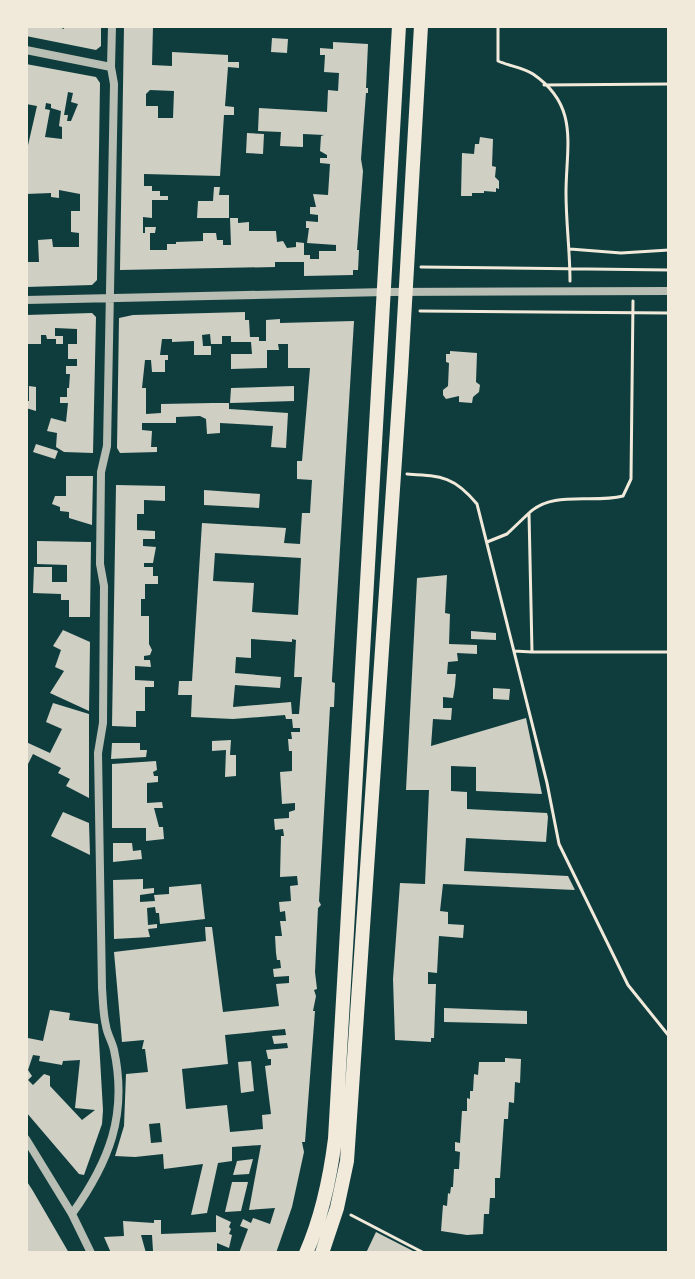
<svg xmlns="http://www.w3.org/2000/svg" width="695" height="1279" font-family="Signika,sans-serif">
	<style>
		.building { fill: #cfcfc3; fill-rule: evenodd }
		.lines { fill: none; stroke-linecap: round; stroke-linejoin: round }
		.path { stroke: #f1e9da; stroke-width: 3 }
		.minor { stroke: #b8beb3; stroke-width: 8 }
		.primary { stroke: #f1e9da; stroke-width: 14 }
	</style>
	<rect width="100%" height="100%" fill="#0f3d3e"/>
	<path class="building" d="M26,26h30l8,3v-3h37v20l-5,4 -70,-14z
		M124,26h29l-1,39 20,1v-14l56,3v7h11v6l-11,-1 -3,39 9,1v8h-10l-4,61 -76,-2v12h8v5h8v5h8v4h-16v18l-9,-1v16h2v-6h11l-1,6h-5v17h17v-6h9v-2l27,-1v-8h13l1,7h6v5h8l-1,-27h8v5l11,-1v9h27l1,11 6,-1 4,7 9,-1v-5l8,1v12h6v4h9v-8h17v-6l-29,-2 2,-15h-3v-7l12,1v-7l-8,-1v-7h6l-3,-13 15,1 2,-31 -10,-1v-5h7v-3l-7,-4 1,-15 3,-1 -21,-1v13l-23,-1 1,-14 -23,-1 1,-23 68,4 1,-22 10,1 1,-18 -15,-1 1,-17h-5v-7l13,1v-7l35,2 -2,44h2v5h-2l-5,66 2,12 -6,79h2l-1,20h-5v5l-49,1v-14h-29v5l-155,3zM150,90l24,1 -1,27h-15v-12h-12v-12z
		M272,38l16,1 -1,14 -16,-1z
		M26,64l70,13 4,6 -3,197 -5,5 -66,2v-25h13l-1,-22 14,-1 1,8h26v-14l-8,-1v-21h9v-17l-21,-4v8l-8,-1v-4l-25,1v-40l11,-48 -11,-2zM68,92l5,1 -2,9 7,2 -7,17h-4l1,-6h-4zM46,103l5,1v4l10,3 -2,15 3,1v12l-17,-2 5,-27 -5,-1z
		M247,133l17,1 -1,20 -17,-1z
		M480,137l13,2 -1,27 4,1 -1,10 4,4v8l-3,-1v4l-12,-1v2h-12v3h-11l1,-43 12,1 1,-10h4z
		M214,187h6l-1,8h10v23h-32l1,-17h15z
		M245,312v8h4l1,17h9v4h7v-21l14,-1v4l74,-2 -22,358v3l3,1 -1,24h-4l-1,18 -10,176 2,4 -3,3 -3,64 2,17 -3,1 2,6 -3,15h2l-10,131h-3l2,10 -12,55 -16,46h-37l9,-24 -8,-3 3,-7 8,4 2,-5 17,6 5,-16 -26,2 12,-65 -29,2v14l-14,2 -11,50 -16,2 12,-51 -39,5 -1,-15 -28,3 -20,-1 9,-30 2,-52 22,-2 -3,-23h-3l2,-9 -22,2 -8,-90 92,-11 -1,-14h7l11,85 56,-6 -3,-22 13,-1v-7l-15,1 -1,-8 8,-1 -1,-8h-3l-1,-7 -1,-17h7l-2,-15h6l-1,-10 -5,1 -1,-10 12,-1 -1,-15 8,-1 -1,-9 -17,1 1,-41h3l-1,-7 -8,1 -1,-11 15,-1v-6l6,-2v-7l-13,1 -2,-32 12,-1v-20h-3l-1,-12h4l-1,-7h9v-4h-7l-1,-9h-6l-1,-4 -52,4 -42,-2 1,-22h-14l1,-14h13l10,-158 84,5 -2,15 16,1 2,-31h8l2,-33 -15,-1v-18h5l8,-93h-22v-24h-10l1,6h-12v18l-36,1v-15h21l-1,-12h-20v-6h-9v8h-11l-1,-10 -8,1 1,11h8v9h-17v-14l-22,1v-3h-10l-2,16h8v5h-3v12h-13l-1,-12h-6l-3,28h4v26l15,-1v-9l52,-1h16v6l59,4 -2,35 -15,-1 2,-21 -53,-3v10l-13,1 -1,-15 -6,-3 -24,1v6h-34v7l10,1 -1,16h6v5l-37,1 -3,-5 2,-130 14,-3zM215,553l86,5 -3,57 -46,-3 2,-29 -41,-2zM251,639l41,3v-3l4,1 -2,37h8l-3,37h-7l-1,-12 -58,5 2,-22 45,3 1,-11 -46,-4 1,-16 15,1zM285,1029l1,6 -14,1 2,8 13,-1 1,5 -22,2 2,9h3v6l-6,1 6,48 -9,1 1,14 -33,3 -3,-27 -41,4 -4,-40 46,-5 -3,-29zM160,1123l2,19 -11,1 -2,-19z
		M92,313l4,4 -3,136 -29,-1 -8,-5 1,-14 -10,-2 4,-13 15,4 2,-19h-8v-6h7v-9h2l1,-14h-4v-8h11v-7h-9v-15h9v-15l-22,-1v8h8v8h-7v-5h-9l-1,-4h-5v9h-15v-29z
		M450,351l27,2 -1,29 4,3 -1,7 -6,5 -1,6 -13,-1v-6l-13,3 -3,-4v-5l5,-4 1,-23 -3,-1v-8h4z
		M29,386l7,1v24l-10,-3v-7h3z
		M294,386v15l-64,2 1,-15z
		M36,444l22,7 -3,8 -22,-7z
		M66,476h27l-1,49 -23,-7v-6l-9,-1v-4l-8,-3 3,-8h11z
		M116,485l49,1v15l-21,-1v14h-7v16l18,1v8h-12v7l13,1 -3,16h-9v4h9v9h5v8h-13v15h-4v17h8v28l3,6 -2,5 -6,1v4h6l1,7 -16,-1v14l19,1v6h-9v24h-9v16l-24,-1z
		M204,490l56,4 -1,14 -55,-3z
		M37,541l54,1 -1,75h-21v-17h-8v-6l-28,-1 1,-26h18v15h15v-17l-30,-1z
		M447,575l-2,38 5,1 -1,30 28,1v9l-20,-1 1,8 -10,1 -1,12h9l-1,12 -2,12 -10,-1v11h9l-1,12 -18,-1 -2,27 95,-28 16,76 -66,-3v-24l-25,-1v25l16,1v17l80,4 1,4 -2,25 -80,-4 -2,33 104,5 7,14 -132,-6 -3,27 8,1v12l16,1 -1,13 -24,-2 -2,37 -9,-1v12h8l-2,54h-3v4l-36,-2 -2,-61 7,-96 25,1 4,-94h-23l11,-212z
		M63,630l27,12 -1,69 -39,-18 14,-22 -9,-4 6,-17 -8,-4z
		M471,631l25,2v7l-25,-1z
		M493,688l17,1 -1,11 -16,-1z
		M53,703l36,11v84l-23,-12 4,-7 -12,-6 3,-5 -28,-14 -7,14v-26l24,11 12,-24 -16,-7z
		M231,740l-1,15h6v21l-11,1 1,-27 -14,1v-10z
		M112,743h28v7h7l-1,7 -35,2z
		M156,761l1,9 -4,2 1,4h4v6l-11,1v20l15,-1 1,6h-9l5,19h4l1,12 -18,2v-13h-34v-64z
		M63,812l26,11 1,32 -39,-19z
		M113,843h19l1,8 8,-1 1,9 -29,3z
		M143,879v10l11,-1v5l-14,2v7l15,-1 -1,-6 15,-1v-7l32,-3 4,35 -45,5 -1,-11h-3l-1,-6 -8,1 1,17 9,-1v4l-9,1 2,8 -36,2 -1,-59z
		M444,1008l83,3v13l-83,-2z
		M50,1010l20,3 -1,7 29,4 5,86 -1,14 -18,51 -5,-1 -53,-62v-67l2,-7 15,3zM33,1055l7,1 -1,5 23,4 1,-4 17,-1 -5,48 20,2 -13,10 -32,-34v-10l-6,-2 -11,11 -5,-5 4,-4 -4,-6z
		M505,1058l16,1 -1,24 -5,-1 -1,21 -5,-1 -1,17h-4l-4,59h-5v20h-5l-1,16h-5l-1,20 -16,1 -26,-4 2,-26 4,1 1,-13 2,1 1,-7h2l1,-18h5l1,-17 -5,-1v-9l5,1 2,-32h5v-13l3,1v-8h3l1,-17 4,1 1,-13h26z
		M251,1061l3,30 -13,2 -3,-31z
		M253,1159l-4,15 -16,1 4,-14z
		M26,1180l7,11 36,62h-43z
		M232,1182h16l-7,29 -16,1z
		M216,1215l15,7 -2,5 2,2 -2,5 3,1 -3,13 -12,-5v10l-64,-2 -1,-16h-11l5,18h-35l-7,-16 20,-1 -1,-15 31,2v-3h7v14l55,-2z
		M376,1232l41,21h-51z"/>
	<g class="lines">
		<path class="path" d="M498,26v35c11,5 24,6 35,13 47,32 33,72 33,119 0,30 4,58 4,88
			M544,85l125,-1
			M570,249l51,4 48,-3
			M421,267l248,3
			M633,301l-2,178 -8,17c-31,8 -70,-6 -94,17l3,139h137
			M420,311l249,2
			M407,474c34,2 47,2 70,30l70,279 12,61 69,141 41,51
			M487,542l20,-8 22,-21
			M514,651l18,1
			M351,1215l73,38"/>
		<path class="minor" d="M26,50l85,17
			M26,300l359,-8 284,-1
			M26,1139l46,75 19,39
			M72,1214c37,-52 56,-99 42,-164 -2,-9 -7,-16 -8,-24 -3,-12 -3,-25 -4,-38l-4,-235 5,-30 1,-137 -4,-22 1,-92 6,-26 7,-362 -3,-17 1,-41"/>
		<path class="primary" d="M306,1253c16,-36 24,-75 29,-114l64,-1113
			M322,1253l15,-45 10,-47 54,-789 20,-346"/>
	</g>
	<rect width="695" height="1279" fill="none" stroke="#f1e9da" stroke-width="56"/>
</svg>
